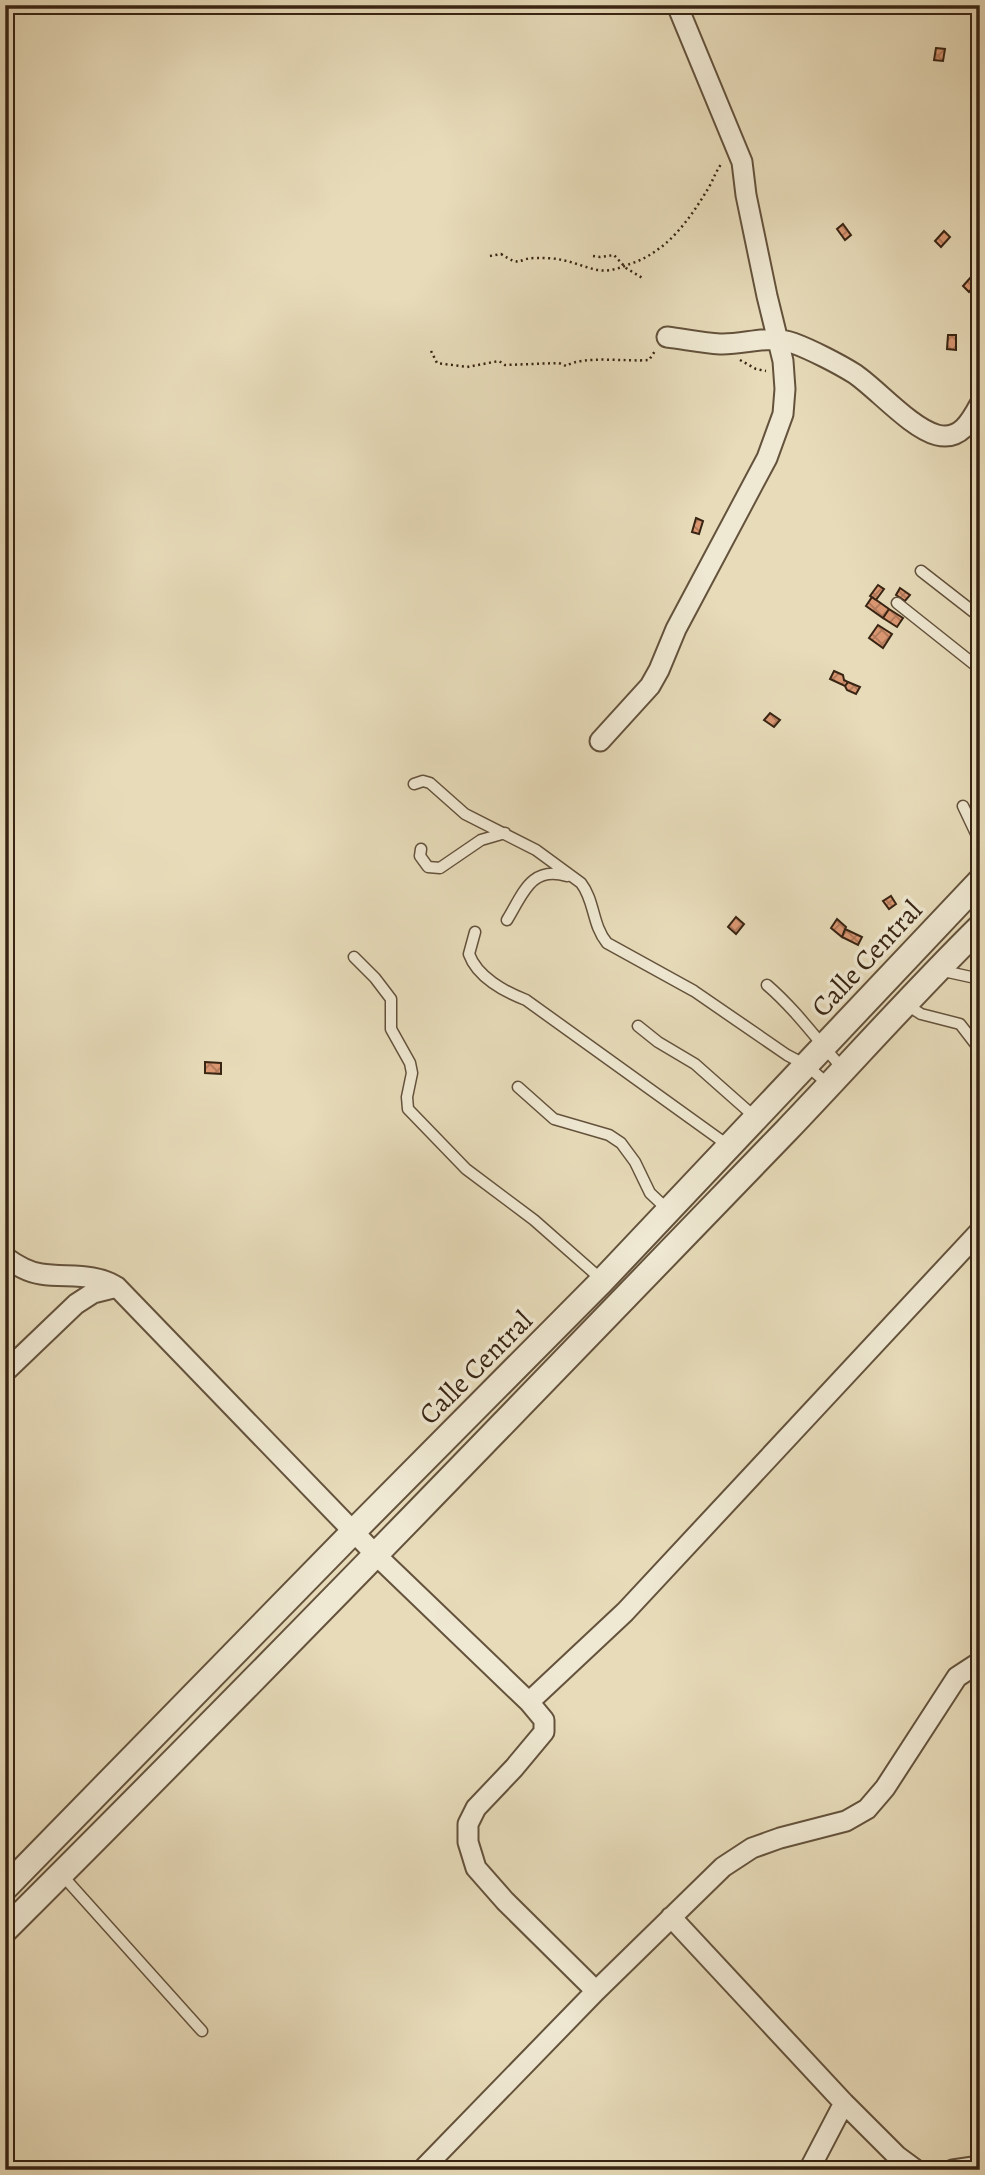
<svg xmlns="http://www.w3.org/2000/svg" width="985" height="2175" font-family="Alegreya,serif">
	<style>
		.building { fill: url(#building-cross-hatch); stroke: #382413; stroke-width: 2 }
		.lines { fill: none; stroke-linecap: round; stroke-linejoin: round }
		.service-casing { stroke: #64523c; stroke-width: 13 }
		.minor-casing { stroke: #64523c; stroke-width: 23 }
		.tertiary-casing { stroke: #64523c; stroke-width: 28 }
		.path { stroke: #382413; stroke-width: 2.5; stroke-dasharray: 2 3.5; stroke-linecap: butt }
		.service { stroke: #efe8d2; stroke-width: 10 }
		.minor { stroke: #efe8d2; stroke-width: 19 }
		.tertiary { stroke: #efe8d2; stroke-width: 24 }
		.labels { text-anchor: middle; stroke-width: 7; stroke-linejoin: round; paint-order: stroke }
		.street-label { font-size: 28px; fill: #382413; stroke: #efe8d2 }
	</style>
	<defs>
		<pattern id="building-cross-hatch" width="8" height="8" patternUnits="userSpaceOnUse" patternTransform="scale(1.75)"><rect width="8" height="8" fill="#da9772"/><path d="M0 0l8 8M0 8l8-8" fill="none" stroke="#b27b5c"/></pattern>
	</defs>
	<rect width="100%" height="100%" fill="#e7dbb9"/>
	<filter id="stains"><feTurbulence type="fractalNoise" baseFrequency=".00286" numOctaves="4"/><feColorMatrix values="0 0 0 0 .2 0 0 0 0 .09 0 0 0 0 .02 0 0 0 .5 -.17"/></filter>
	<radialGradient id="worn" r=".72"><stop offset=".6" stop-color="#630" stop-opacity="0"/><stop offset="1" stop-color="#630" stop-opacity=".3"/></radialGradient>
	<path class="building" d="M936,48l9,1 -2,12 -9,-1z
		M843,224l8,11 -6,5 -8,-11z
		M944,231l6,6 -9,10 -6,-6z
		M971,277l6,6 -8,9 -6,-6z
		M948,335h8v15l-9,-1z
		M696,518l7,3 -4,13 -7,-2z
		M878,585l6,4 -8,11 -6,-4z
		M900,588l10,7 -5,6 -9,-6z
		M872,597l17,12 -6,9 -17,-12z
		M889,609l14,9 -6,9 -14,-9z
		M878,625l14,9 -9,14 -14,-10z
		M834,671l9,4 1,5 4,2 -3,4 -15,-7z
		M848,682l12,5 -4,7 -9,-4 -2,-4z
		M770,713l10,7 -6,7 -10,-7z
		M891,896l5,8 -7,5 -6,-8z
		M736,917l8,7 -8,10 -8,-7z
		M837,919l9,8 -4,10 -11,-9z
		M845,929l17,8 -4,8 -16,-8z
		M205,1062l16,1v11l-16,-1z"/>
	<g class="lines">
		<g class="service-casing">
			<path id="service" d="M921,571l59,46
				M897,603l83,66
				M414,784l9,-3 7,2 35,31 71,36 45,33c14,18 11,42 26,60l87,48 93,64 19,10 22,19
				M963,806l17,36
				M421,849l-1,7 8,11 12,1 41,-28 24,-7
				M507,920c16,-26 24,-55 60,-44
				M475,932l-6,22c8,23 36,38 57,46l203,146
				M354,957l21,21 16,21v30l19,34 2,10 -5,24 1,12 58,60 68,51 67,59
				M939,970l41,9
				M767,985c29,25 51,56 76,84
				M907,1005l14,9 39,10 20,26
				M638,1026l20,16 37,22 61,54
				M518,1087l36,32 55,16 12,8 14,19 15,31 18,17
				M62,1875l140,156"/>
		</g>
		<g class="minor-casing">
			<path id="minor" d="M667,337c17,2 35,6 53,7 25,1 49,-10 73,-1 19,7 46,21 62,31 23,16 56,54 82,61 23,6 34,-14 43,-31
				M600,741l50,-55 9,-16 17,-41 91,-171 16,-44 2,-25 -2,-28 -16,-65 -21,-101 -4,-33 -65,-157
				M5,1257c11,8 22,15 36,17 26,4 53,-2 76,13l259,268 153,147 15,18v12l-30,36 -38,40 -8,16v18l8,26 29,33 91,90
				M5,1372l71,-68 17,-11 24,-6
				M529,1702l96,-90 355,-381
				M671,1917l173,186 53,53 19,14
				M422,2170l174,-179 127,-124 29,-19 28,-10 66,-17 21,-12 18,-21 72,-111 23,-15
				M809,2170l35,-67
				M953,2170l27,-4"/>
		</g>
		<g class="tertiary-casing">
			<path id="tertiary" d="M5,1888l348,-356 249,-251 378,-400
				M5,1930c264,-263 522,-531 781,-799 65,-68 127,-138 194,-204"/>
		</g>
		<path class="path" d="M490,256l11,-2c22,14 16,4 34,4 9,0 19,0 27,2 12,2 24,8 36,10 11,2 22,-2 32,-6 37,-12 60,-45 79,-77 5,-9 7,-16 13,-24
			M593,256l7,1 14,-2 12,13 18,11
			M431,351l6,12 30,4 32,-6 6,4 54,-2 7,3c18,-11 61,-4 83,-6l6,-9
			M740,360l16,9 10,2"/>
		<use href="#service" class="service"/>
		<use href="#minor" class="minor"/>
		<use href="#tertiary" class="tertiary"/>
	</g>
	<g class="labels">
		<g class="street-label">
			<text transform="translate(866 958) rotate(-47)" y="10">Calle Central</text>
			<text transform="translate(475 1367) rotate(-45)" y="10">Calle Central</text>
		</g>
	</g>
	<rect width="985" height="2175" fill="none" stroke="#e7dbb9" stroke-width="28"/>
	<rect x="7" y="7" width="971" height="2161" fill="none" stroke="#382413" stroke-width="3.5"/>
	<rect x="14" y="14" width="957" height="2147" fill="none" stroke="#382413" stroke-width="2"/>
	<rect width="100%" height="100%" filter="url(#stains)"/>
	<rect width="100%" height="100%" fill="url(#worn)"/>
</svg>
